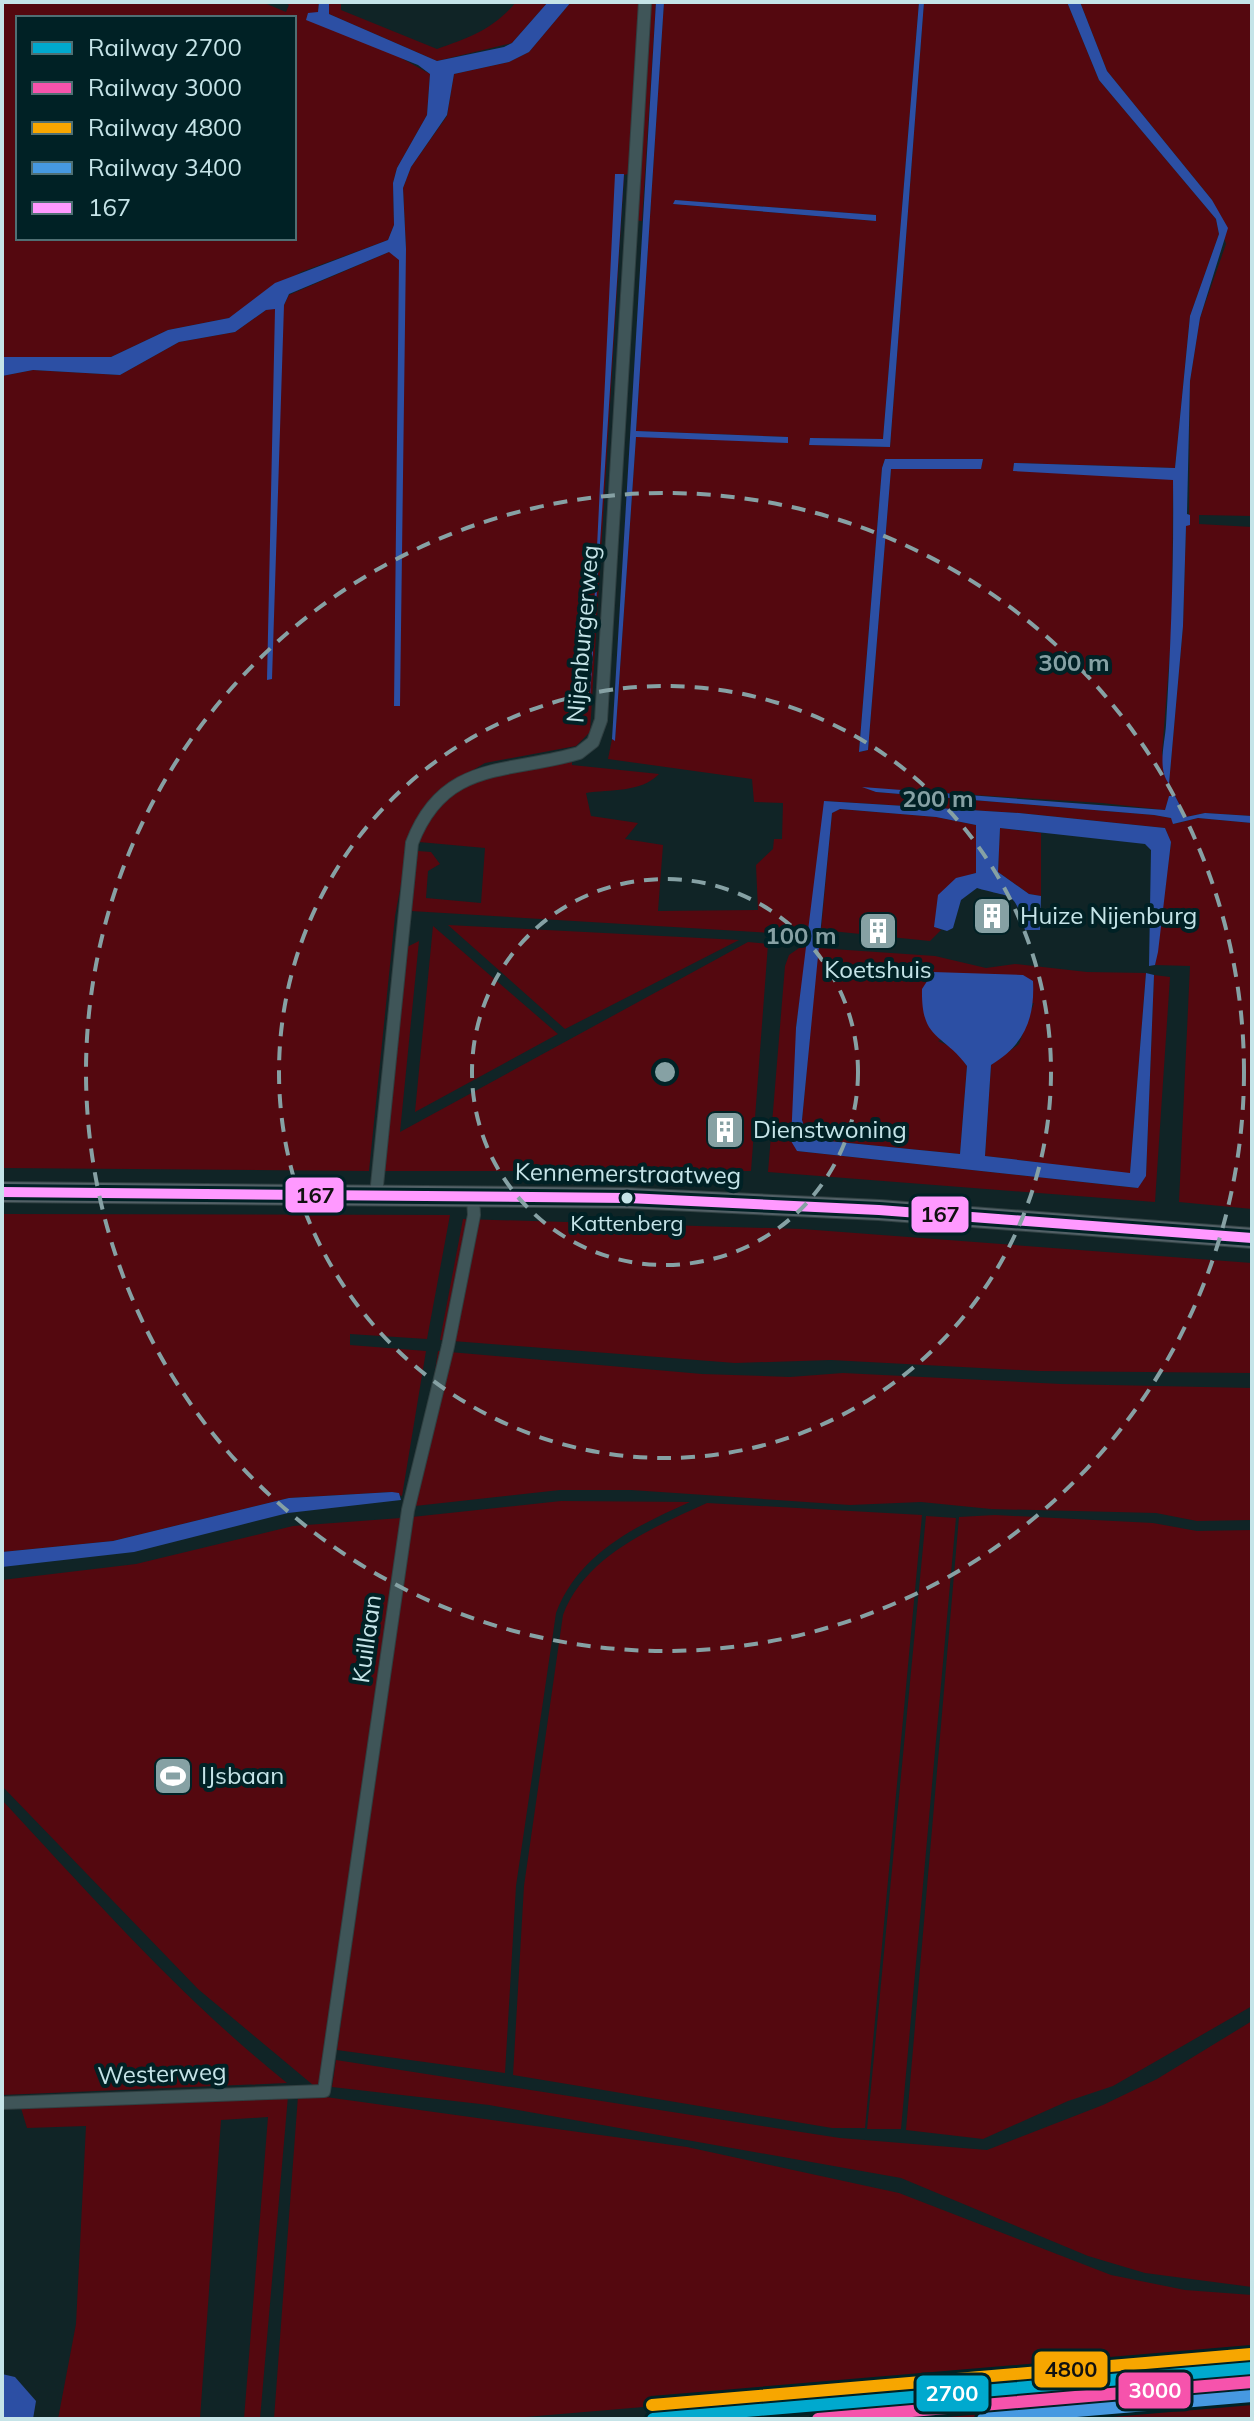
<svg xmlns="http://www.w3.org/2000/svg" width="1254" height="2421" font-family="Mulish,sans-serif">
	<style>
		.green { fill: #54080f; fill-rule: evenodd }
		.water { fill: #2c4fa4 }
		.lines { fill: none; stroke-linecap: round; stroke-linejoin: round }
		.minor-casing { stroke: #304042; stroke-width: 14 }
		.primary-casing { stroke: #304042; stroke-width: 22 }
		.minor { stroke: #3f5558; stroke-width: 12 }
		.primary { stroke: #526066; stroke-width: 20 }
		.bus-1-casing { stroke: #002125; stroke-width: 16 }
		.bus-1 { stroke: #f9f; stroke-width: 10 }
		.rail-1-casing { stroke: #002125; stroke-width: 18 }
		.rail-2-casing { stroke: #002125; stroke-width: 18 }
		.rail-3-casing { stroke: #002125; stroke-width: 18 }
		.rail-4-casing { stroke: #002125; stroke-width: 18 }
		.rail-1 { stroke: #00a9ce; stroke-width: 12 }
		.rail-2 { stroke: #f653ac; stroke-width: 12 }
		.rail-3 { stroke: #f7a600; stroke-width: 12 }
		.rail-4 { stroke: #4699e1; stroke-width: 12 }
		.ring { fill: none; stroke: #86a1a4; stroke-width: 4; stroke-dasharray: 14 10 }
		.bus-dot { fill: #c5e4e8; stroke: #002125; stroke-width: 3 }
		.labels { text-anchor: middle; stroke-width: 8; stroke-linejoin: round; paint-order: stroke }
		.bus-label { font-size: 22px; fill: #c5e4e8; stroke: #002125 }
		.street-label { font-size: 24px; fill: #c5e4e8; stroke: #002125 }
		.poi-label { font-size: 24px; fill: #c5e4e8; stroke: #002125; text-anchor: start }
		.centre { fill: #86a1a4; stroke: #002125; stroke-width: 4 }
		.ring-label { font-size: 24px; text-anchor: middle; font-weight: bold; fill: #86a1a4; stroke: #002125; stroke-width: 8; stroke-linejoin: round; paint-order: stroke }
		.line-badge { stroke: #002125; stroke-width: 3 }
		.badge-label { font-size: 22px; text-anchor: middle; font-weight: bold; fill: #fff }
		.pale-badge-label { font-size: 22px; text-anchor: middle; font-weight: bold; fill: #111 }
	</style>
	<rect width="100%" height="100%" fill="#102426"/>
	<path class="green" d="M2,2h260l24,10 3,-7 -5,-3h35l-1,10 112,62 -3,41 -30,53 -4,15 1,42 -6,15 -87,32 -72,46 -61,12 -57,27h-109zM18,18h276v220h-276z
		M329,2h12v8l96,39c32,-11 57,-20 79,-47h32l-36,41 -75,18 -108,-47z
		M571,2h69l-12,172 -4,1 -34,557 -14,14 -91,17 -34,20 -46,80 -10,53 -26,255 -367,-3v-792l31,-6 87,5 59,-33 56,-10 31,-22 18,-5 5,-10 100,-43 17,-3 -3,-61 8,-21 36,-51 7,-42 55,-12 20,-10z
		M647,2h9l-14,219 -10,-1z
		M664,2h255l-36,438 -73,-2 -1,7 81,2 34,-445h143l32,78 117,139 3,15 -29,82 -15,152 -161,-5 -1,7 160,9 -1,146 -10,128 7,30 14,-157 3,-101h3l1,-144 10,-63 26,-74 -14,-44 -105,-129 -27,-69h172v514l-53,-1v9l53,3v289l-47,-3 -19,4 -11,-21 -6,1 -4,13 -63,-7 -236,-15 10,4 278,23 17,3 3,6 24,-6 54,5v386l-73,-7 11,-236 -35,-1 16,-122 -6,-15 -146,-15 -194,-12 -15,127 -7,7 -392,-24 7,-60 13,1 9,12 -12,7 -2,27 55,5 4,-55 -66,-6c18,-67 96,-72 153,-83v6l87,9c-18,19 -49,15 -73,19l5,23 47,7 -13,16 38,6 -5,66 100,-1 -2,-45 17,-16 1,-10h8l1,-36 -29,-1 -2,-23 -144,-20 4,-20 3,1 21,-304 152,6 -1,-5 -151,-6zM675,200l201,15v6l-203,-17zM885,459h98l-3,10 -89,-1 -23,282 -9,2 23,-284z
		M840,809l96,8 40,8v48l-20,6 -22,47 7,4 -11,11 -109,-11 11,-117z
		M1000,828l41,5v63l-12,-2 -31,-22z
		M448,925l291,15 -174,89z
		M433,926l125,108 -143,78z
		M419,941l-19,191 348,-190 20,2 -17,227h-367l21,-223z
		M802,946l5,1 -11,81 1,123 340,37 9,-13 8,-200 16,2 -15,225 -387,-30 17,-206 4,-11z
		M818,948l117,8 51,12 29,-4 72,8 59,1 -16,201 -145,-18 6,-91 28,-21 15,-41 -96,38 16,7 13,18 -7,88 -152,-15 -6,-19z
		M2,1214l448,1 -23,124 -77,-5v11l76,6 -24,145 -10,-4 -103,6 -176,43 -111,11z
		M463,1219l339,10 450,34v110l-213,-2 -208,-11 -96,3 -295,-23z
		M438,1351l264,23 88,3 53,-4 218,11 191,4v132l-55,1 -41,-8 -165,-4 -70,-7 -71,3 -219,-15h-71l-145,16z
		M561,1501l129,1c-56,25 -111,51 -134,111l-40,273 -11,187 -168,-23 75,-533z
		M707,1503l215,12 -57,613h-33l-319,-53 11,-189 39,-271c22,-59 89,-87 144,-112z
		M995,1515l158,8 44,8 55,-1v476l-139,80 -45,15 -85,38 -77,-9 53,-613z
		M926,1516l30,2 -55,611h-34z
		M401,1518l-81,567h-7l-115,-96 -196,-203v-206l134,-16 157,-38z
		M2,1800c93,100 178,197 285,283l-285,12z
		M1252,2021v266l-107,-14 -57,-17 -187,-78 -412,-73 -157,-18 4,-27 504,78 147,12 116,-45 54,-26z
		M311,2095l376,52 212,46 212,82 74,15 67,5v60l-750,64h-228l24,-323z
		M288,2096l-28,323h-16l24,-302 -47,3 -21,299h-142l18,-95 10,-198 -59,2 -6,-20z
		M1252,2388v31h-348z"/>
	<path class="water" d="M319,2h10v12l108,47 67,-14 8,-4 36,-41h23l-42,50 -20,10 -55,12 -7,41 -36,52 -8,21 3,61 -6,457h-6l5,-446 -10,-8 -100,42 -5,11 -12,374 -5,1 8,-371 -9,1 -31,22 -56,10 -59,33 -87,-5 -31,6v-19h109l57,-27 61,-12 46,-35 113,-43 6,-15 -1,-42 4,-15 30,-53 3,-41 -12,-9 -112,-45 2,-7 10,-1z
		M656,2h8l-28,429 152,6v6l-152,-6 -21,304 -3,-2z
		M919,2h5l-34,445 -81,-2 1,-7 73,1z
		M1067,2h13l27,69 105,129 16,28 -28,90 -10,63 -3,133 3,1v10l-4,1 -3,100 -14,158c-12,-16 -4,-41 -3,-59 5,-82 8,-163 7,-245l-160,-9 1,-8 161,5 15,-152 29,-82 -3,-15 -117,-139z
		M615,174h9l-35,539z
		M675,200l201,15v6l-203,-17z
		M885,459h98l-2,10h-90l-23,281 -9,2 23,-284z
		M862,787l303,23 4,-14h6l11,21 19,-4 47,3v7l-54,-5 -25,6 -2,-6 -17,-3 -278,-23z
		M824,801l195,12 146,15 6,14 -13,110 -3,13 -6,1 2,-116 -6,-6 -145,-16 -2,44 31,22 12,2 -1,34h-15c-11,-41 -12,-31 -48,-42l-16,12 -8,28 -6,3 -13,-4 4,-32 18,-17 20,-5v-48l-40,-8 -96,-8 -8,4 -30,307 6,19 152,15 7,-88c-25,-34 -46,-25 -45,-77l11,-17 90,3 10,6c2,38 -9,64 -42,84l-6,91 145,17 16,-200 8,2 -8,201 -8,12 -341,-37 -6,-10 5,-113z
		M392,1492l7,1 2,7 -113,13 -154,39 -132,15v-15l111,-11 176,-43z
		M2,2374l13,3 21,24 -3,18h-30z"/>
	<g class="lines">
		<g class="minor-casing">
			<path id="minor" d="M376,1195l36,-352c32,-84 96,-69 167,-90l14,-11 8,-22 44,-718
				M2,2103l322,-12 84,-581 40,-164 26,-131 -1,-18"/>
		</g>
		<g class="primary-casing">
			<path id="primary" d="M2,1192l626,6 251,12 373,28"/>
		</g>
		<use href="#minor" class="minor"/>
		<use href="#primary" class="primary"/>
		<g class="bus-1-casing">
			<path id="bus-1" d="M2,1192l626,6 251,12 373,28"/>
		</g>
		<use href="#bus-1" class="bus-1"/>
		<g class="rail-1-casing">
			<path id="rail-1" d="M653,2419l599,-51"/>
		</g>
		<g class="rail-2-casing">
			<path id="rail-2" d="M818,2419l434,-37"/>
		</g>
		<g class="rail-3-casing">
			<path id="rail-3" d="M652,2405l599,-51"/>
		</g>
		<g class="rail-4-casing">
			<path id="rail-4" d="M983,2419l269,-23"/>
		</g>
		<use href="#rail-1" class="rail-1"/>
		<use href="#rail-2" class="rail-2"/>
		<use href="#rail-3" class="rail-3"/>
		<use href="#rail-4" class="rail-4"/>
	</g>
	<g class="ring">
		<circle cx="665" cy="1072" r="193"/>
		<circle cx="665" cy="1072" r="386"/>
		<circle cx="665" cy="1072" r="579"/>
	</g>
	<defs>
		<g id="building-square" transform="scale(2)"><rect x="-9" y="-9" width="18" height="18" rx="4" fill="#86a1a4" stroke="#002125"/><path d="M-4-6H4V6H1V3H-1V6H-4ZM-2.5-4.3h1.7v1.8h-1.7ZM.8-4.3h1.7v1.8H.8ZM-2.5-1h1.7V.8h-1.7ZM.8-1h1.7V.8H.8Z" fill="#fff"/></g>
		<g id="stadium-square" transform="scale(2)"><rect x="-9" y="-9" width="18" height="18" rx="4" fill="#86a1a4" stroke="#002125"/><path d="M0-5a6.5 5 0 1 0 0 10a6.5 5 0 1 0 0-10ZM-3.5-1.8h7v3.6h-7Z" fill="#fff"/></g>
	</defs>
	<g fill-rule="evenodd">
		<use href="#building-square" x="992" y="916"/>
		<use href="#building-square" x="878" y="931"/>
		<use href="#building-square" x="725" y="1130"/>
		<use href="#stadium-square" x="173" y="1776"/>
	</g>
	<circle class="bus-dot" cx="627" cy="1198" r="7"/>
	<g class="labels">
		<g class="bus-label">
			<text x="627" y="1231">Kattenberg</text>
		</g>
		<g class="street-label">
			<text transform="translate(583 634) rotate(-85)" y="8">Nijenburgerweg</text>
			<text transform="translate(628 1174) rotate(1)" y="8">Kennemerstraatweg</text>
			<text transform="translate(367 1639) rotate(-82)" y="8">Kuillaan</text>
			<text transform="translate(162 2074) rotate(-2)" y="8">Westerweg</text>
		</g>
		<g class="poi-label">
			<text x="1020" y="924">Huize Nijenburg</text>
			<text x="878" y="978" text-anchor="middle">Koetshuis</text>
			<text x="753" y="1138">Dienstwoning</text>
			<text x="201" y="1784">IJsbaan</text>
		</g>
	</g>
	<circle cx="665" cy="1072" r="12" class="centre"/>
	<g class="ring-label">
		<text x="1074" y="671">300 m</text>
		<text x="938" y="807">200 m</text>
		<text x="801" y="944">100 m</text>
	</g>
	<g class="line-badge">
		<rect x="284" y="1176" width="61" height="38" rx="8" fill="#f9f"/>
		<rect x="910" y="1195" width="60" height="39" rx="8" fill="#f9f"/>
		<rect x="1033" y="2350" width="76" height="39" rx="8" fill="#f7a600"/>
		<rect x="1117" y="2371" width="75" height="39" rx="8" fill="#f653ac"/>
		<rect x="915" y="2374" width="75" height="39" rx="8" fill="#00a9ce"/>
	</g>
	<g class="badge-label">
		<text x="1155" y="2398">3000</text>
		<text x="952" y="2401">2700</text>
	</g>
	<g class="pale-badge-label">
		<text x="315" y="1203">167</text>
		<text x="940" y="1222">167</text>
		<text x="1071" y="2377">4800</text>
	</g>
	<rect width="1254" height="2421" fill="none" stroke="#c5e4e8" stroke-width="8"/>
	<rect x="16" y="16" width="280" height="224" fill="#002125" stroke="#4f6f73" stroke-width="2"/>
	<rect x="32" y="42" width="40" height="12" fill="#00a9ce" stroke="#4f6f73" stroke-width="2"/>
	<text x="88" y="56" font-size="24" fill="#c5e4e8">Railway 2700</text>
	<rect x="32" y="82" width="40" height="12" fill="#f653ac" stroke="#4f6f73" stroke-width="2"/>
	<text x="88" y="96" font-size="24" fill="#c5e4e8">Railway 3000</text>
	<rect x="32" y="122" width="40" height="12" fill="#f7a600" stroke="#4f6f73" stroke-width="2"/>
	<text x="88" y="136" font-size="24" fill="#c5e4e8">Railway 4800</text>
	<rect x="32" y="162" width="40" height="12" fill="#4699e1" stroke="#4f6f73" stroke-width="2"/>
	<text x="88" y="176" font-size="24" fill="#c5e4e8">Railway 3400</text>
	<rect x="32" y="202" width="40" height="12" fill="#ff99ff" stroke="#4f6f73" stroke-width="2"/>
	<text x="88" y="216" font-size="24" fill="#c5e4e8">167</text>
</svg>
